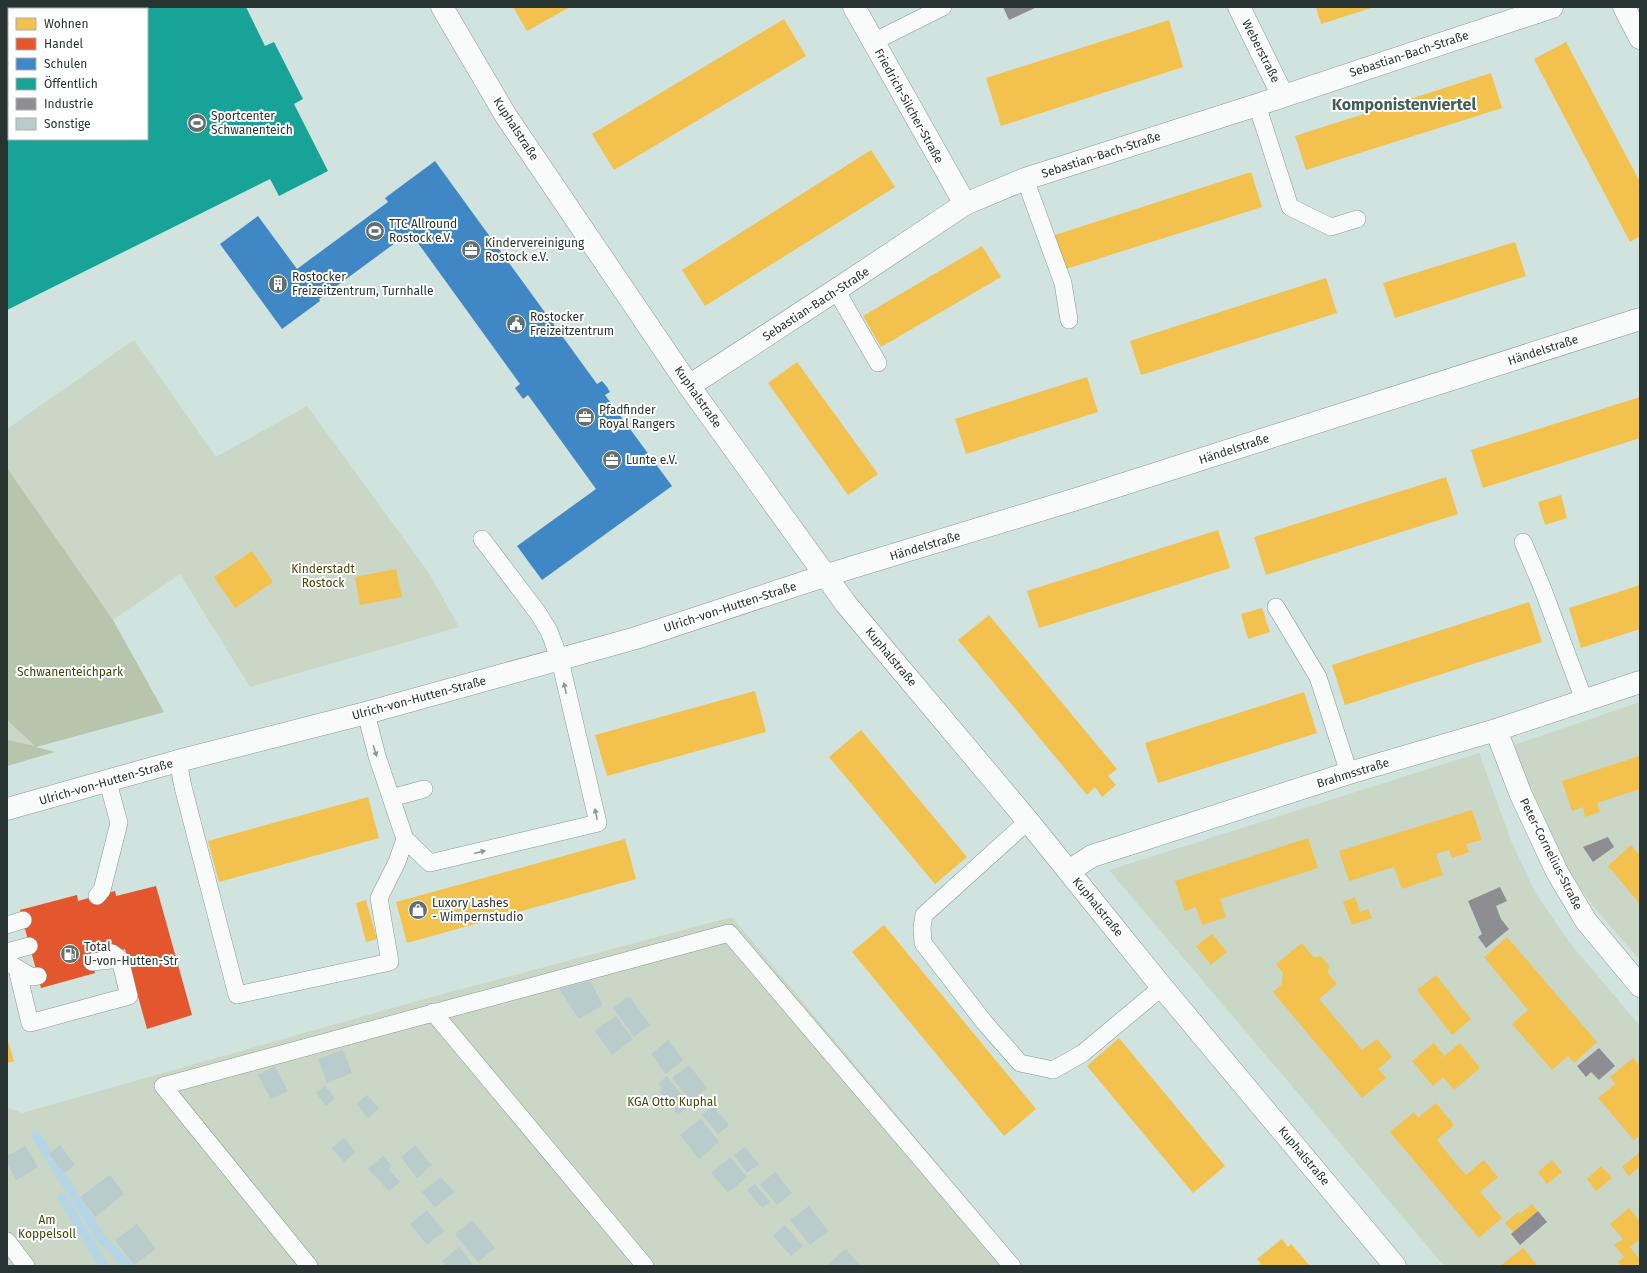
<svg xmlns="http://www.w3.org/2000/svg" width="1647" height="1273" font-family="'Fira Sans',sans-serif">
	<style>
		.green { fill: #cad7c6 }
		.forest { fill: #b8c5ad }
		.homes { fill: #f2c14e }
		.shops { fill: #e4572e }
		.schools { fill: #3f88c5 }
		.public { fill: #17a398 }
		.industry { fill: #8d8d92 }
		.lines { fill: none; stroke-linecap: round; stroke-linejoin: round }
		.stream { stroke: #b4d6e7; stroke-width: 9 }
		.building { fill: #b9cbcb }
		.service-casing { stroke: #8a9894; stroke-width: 18 }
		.minor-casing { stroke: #8a9894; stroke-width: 23 }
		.tertiary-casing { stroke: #8a9894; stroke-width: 23 }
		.service { stroke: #f8fbfa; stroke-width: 17 }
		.minor { stroke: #f8fbfa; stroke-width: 22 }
		.tertiary { stroke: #f8fbfa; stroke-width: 22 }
		.oneway { fill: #909896 }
		.labels { text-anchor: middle; stroke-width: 4; stroke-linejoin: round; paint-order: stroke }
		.street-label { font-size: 12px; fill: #273431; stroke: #fff }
		.poi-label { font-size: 12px; fill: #273431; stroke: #fff; text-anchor: start }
		.park-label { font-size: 12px; fill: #3e4a06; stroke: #fff }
		.district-label { font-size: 16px; font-weight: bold; fill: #415e57; stroke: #fff }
	</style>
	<rect width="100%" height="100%" fill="#d1e3de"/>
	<path class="green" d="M134,340l82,117 91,-51 122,167 30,54 -209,60 -70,-113 -67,46 51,92 -157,43v-326z
		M1640,702v258l-47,-54 -32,-46 -50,-114z
		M1479,753l33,90 23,49 34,50 71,84v240h-196l-335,-396z
		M732,917l291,349h-1016v-159l15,6 395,-112z"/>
	<path class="forest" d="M7,468l106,152 51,92 -128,35 19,5 -48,14v-26l28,6 -28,-26z"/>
	<path class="homes" d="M513,7h57l-43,24z
		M1316,7h58l-53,17z
		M784,19l22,37 -192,114 -22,-36z
		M1169,20l14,47 -182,59 -15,-48z
		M1566,42l74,140v54l-10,6 -96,-183z
		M1491,73l11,35 -196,62 -11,-34z
		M871,150l24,37 -190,119 -23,-36z
		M1251,172l11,35 -196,62 -11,-34z
		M1515,242l11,34 -131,42 -12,-35z
		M982,246l19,31 -120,70 -18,-31z
		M1326,278l11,35 -196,62 -11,-34z
		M797,362l81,112 -30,21 -80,-112z
		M1087,377l11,35 -132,42 -11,-35z
		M1640,397v41l-157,50 -12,-38z
		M1446,477l12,37 -192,61 -12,-38z
		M1561,495l6,23 -22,7 -7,-23z
		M1218,530l12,38 -191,60 -12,-37z
		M252,551l21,31 -38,26 -21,-31z
		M396,569l6,28 -42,8 -5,-28z
		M1640,585v44l-59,19 -12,-40z
		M1529,602l13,40 -197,63 -13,-40z
		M1262,608l8,24 -22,7 -7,-25z
		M989,615l128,154 -9,7 8,9 -14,12 -7,-10 -8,8 -129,-155z
		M755,691l11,41 -159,44 -12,-41z
		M1304,692l13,41 -159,50 -13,-40z
		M861,730l106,127 -32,27 -106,-127z
		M1640,756v33l-43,14 3,9 -15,5 -2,-10 -11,4 -10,-30z
		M368,797l11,41 -160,44 -11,-41z
		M1472,810l10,30 -16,4 3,8 -17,6 -3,-8 -13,4 7,21 -41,14 -8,-22 -45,14 -10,-30z
		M1308,838l10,30 -98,31 6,18 -24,8 -6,-18 -11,4 -10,-30z
		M625,839l11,40 -229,64 -11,-41z
		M1631,845l9,11v48l-32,-38z
		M115,891l15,57 -39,10 4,15 -54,15 -21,-78 57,-15 1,6z
		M1355,897l5,15 8,-3 4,9 -20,7 -9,-23z
		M366,900l11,39 -11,3 -10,-39z
		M884,925l152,184 -32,27 -152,-184z
		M1212,934l15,18 -16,13 -15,-19z
		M1507,937l90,105 -23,21 -6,-7 -16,14 -40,-46 16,-14 -44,-53z
		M1302,943l12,15 7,-2 8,10 -1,7 9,11 -18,15 43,51 15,-11 15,18 -14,12 8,9 -24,20 -89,-106 9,-8 1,-11 -7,-9z
		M1436,975l35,44 -19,16 -35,-45z
		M7,1038l7,23 -7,2z
		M1119,1038l106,128 -32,27 -106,-127z
		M1434,1043l10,12 -6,6 22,-18 20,25 -26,22 -11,-13 -10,9 -21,-25z
		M1633,1058l7,8v69l-6,5 -36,-42 17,-14 -5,-7z
		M1436,1103l18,22 -17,15 20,25 9,10 18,-15 14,17 -18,15 22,26 -23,20 -89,-106 24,-20 4,6z
		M1640,1152v14l-11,10 -7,-9z
		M1552,1160l10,12 -15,12 -9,-12z
		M1601,1166l11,12 -16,13 -9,-12z
		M1532,1204l6,7 -25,21 -8,-9 13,-11 2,2z
		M1629,1208l11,14v17l-10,8 10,13v3l-3,3h-16l-3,-4 6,-5 -10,-12 9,-6 -13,-15z
		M1282,1239l6,8 3,-3 19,22h-51l2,-2 -4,-5z
		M1523,1248l13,16 -2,2h-34z"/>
	<path class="shops" d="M156,886l36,129 -45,14 -22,-80 -34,9 4,15 -54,15 -21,-78 57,-15 1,6 37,-10 1,5z"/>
	<path class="schools" d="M435,161l162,223 5,-3 5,6 3,5 -5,3 67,91 -130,94 -25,-34 79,-57 -68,-94 -5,4 -8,-11 5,-4 -110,-152 -91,67 1,2 -38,28 -62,-85 38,-28 39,53 91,-67 -3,-4z"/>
	<path class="public" d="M105,7h141l19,39 9,-4 29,57 -9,5 34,67 -49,25 -9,-17 -263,131v-254l2,-1v84h138v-130h-47z"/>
	<path class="industry" d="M1003,7h34l-28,13z
		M1608,837l6,10 -21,15 -10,-15z
		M1500,887l7,14 -11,5 5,13 8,10 -23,19 -8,-11 4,-3 -14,-33z
		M1599,1048l16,18 -16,14 -8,-8 -5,5 -9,-11z
		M1538,1211l9,11 -27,23 -9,-11z"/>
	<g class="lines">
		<path class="stream" d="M36,1136l65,102 27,28
			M62,1197l42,69"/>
	</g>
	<path class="building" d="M590,981l13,24 -24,14 -20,-30z
		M629,996l21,29 -16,12 -21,-29z
		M616,1016l17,23 -21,16 -17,-24z
		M668,1040l15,20 -17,14 -15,-20z
		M343,1050l9,23 -25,10 -9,-24z
		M689,1065l18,23 -16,13 -19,-23z
		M275,1066l13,25 -17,8 -13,-24z
		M667,1076l23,29 -12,10 -19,-24 3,-3 -4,-4z
		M325,1086l10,12 -9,8 -10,-13z
		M367,1095l12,13 -11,10 -12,-14z
		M713,1106l16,19 -11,9 -16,-19z
		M701,1119l18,23 -20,17 -19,-24z
		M344,1138l12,14 -12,10 -12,-14z
		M60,1145l15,20 -11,8 -15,-19z
		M415,1145l17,20 -15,13 -16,-21z
		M25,1146l13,21 -22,13 -9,-17v-7z
		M745,1147l14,17 -12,9 -13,-18z
		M383,1156l9,10 -4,3 12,13 -11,9 -21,-22z
		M730,1157l17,20 -19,16 -17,-20z
		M775,1172l17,21 -15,12 -17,-21z
		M110,1175l14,19 -29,23 -15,-20z
		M441,1177l13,15 -19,16 -13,-16z
		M755,1184l15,18 -8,6 -15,-18z
		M809,1206l19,25 -18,14 -20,-25z
		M427,1210l17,21 -17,14 -17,-21z
		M472,1220l23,28 -17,14 -23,-28z
		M137,1224l19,25 -22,16 -19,-25z
		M785,1225l18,21 -12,10 -18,-20z
		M459,1247l15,19h-28l-4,-5z
		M846,1249l14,17h-30l-2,-2z"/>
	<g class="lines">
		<g class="service-casing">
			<path id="service" d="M873,42l70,-35
				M1257,105l33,102 41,20 26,-8
				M1025,179l38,104 6,37
				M836,290l42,73
				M1523,542l19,45 42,113
				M1276,607l42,70 31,96
				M366,713l11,43 28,83 25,24 168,-40 -38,-163 -11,-29 -11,-18 -56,-74
				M178,761l5,26 54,208 153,-33 -11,-64 18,-36 8,-23
				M391,798l33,-9
				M1028,821l-104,94 -2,12 1,16 61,79 36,41 33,7 30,-17 79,-66
				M97,896l5,-6 17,-67 -11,-41
				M7,925l16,-5
				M7,952l22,-6
				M7,962l25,15 6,-1
				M92,962l28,-3
				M17,969l13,54 99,-27 -9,-37 -8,-6
				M433,1012l212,254
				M7,1241l19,25
				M309,1266l-146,-180 566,-153 283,333"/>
		</g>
		<g class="minor-casing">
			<path id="minor" d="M442,7l64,109 183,270 157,218 182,217 134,166 233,279
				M854,7l111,197
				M1239,7l44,89
				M1624,7l16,31
				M689,386l147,-96 129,-86 60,-25 232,-74 295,-98
				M1496,730l25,65 36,77 29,49 54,65
				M1069,871l23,-15 257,-83 147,-43 144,-48"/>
		</g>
		<g class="tertiary-casing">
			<path id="tertiary" d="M7,809l171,-48 188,-48 270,-75 191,-63 256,-78 557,-178"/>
		</g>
		<use href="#service" class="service"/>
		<use href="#minor" class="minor"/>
		<use href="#tertiary" class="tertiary"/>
	</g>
	<defs><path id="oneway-solid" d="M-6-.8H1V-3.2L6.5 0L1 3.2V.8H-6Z"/></defs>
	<g class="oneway">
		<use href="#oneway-solid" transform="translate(565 688) rotate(-103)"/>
		<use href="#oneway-solid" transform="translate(375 751) rotate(73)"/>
		<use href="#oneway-solid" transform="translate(596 814) rotate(-102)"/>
		<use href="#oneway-solid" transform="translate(480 852) rotate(-14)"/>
	</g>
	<defs>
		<g id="stadium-disc" transform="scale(1)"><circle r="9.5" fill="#62716e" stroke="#fff"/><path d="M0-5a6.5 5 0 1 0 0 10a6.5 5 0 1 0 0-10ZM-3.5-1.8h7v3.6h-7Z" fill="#fff"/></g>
		<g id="office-disc" transform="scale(1)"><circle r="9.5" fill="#62716e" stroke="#fff"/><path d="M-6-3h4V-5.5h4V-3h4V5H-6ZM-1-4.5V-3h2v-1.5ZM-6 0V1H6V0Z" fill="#fff"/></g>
		<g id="building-disc" transform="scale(1)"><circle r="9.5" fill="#62716e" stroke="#fff"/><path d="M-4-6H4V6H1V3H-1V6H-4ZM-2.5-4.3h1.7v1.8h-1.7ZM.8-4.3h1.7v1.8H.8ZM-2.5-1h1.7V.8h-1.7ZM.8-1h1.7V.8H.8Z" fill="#fff"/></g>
		<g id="civic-disc" transform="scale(1)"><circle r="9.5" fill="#62716e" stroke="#fff"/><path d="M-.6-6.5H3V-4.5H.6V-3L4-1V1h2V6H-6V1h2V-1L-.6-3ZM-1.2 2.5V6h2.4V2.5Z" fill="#fff"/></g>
		<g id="shop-disc" transform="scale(1)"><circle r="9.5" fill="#62716e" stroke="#fff"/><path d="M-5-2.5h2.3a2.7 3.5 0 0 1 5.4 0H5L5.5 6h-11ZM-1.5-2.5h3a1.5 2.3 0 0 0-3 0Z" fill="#fff"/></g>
		<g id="fuel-disc" transform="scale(1)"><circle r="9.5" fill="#62716e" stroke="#fff"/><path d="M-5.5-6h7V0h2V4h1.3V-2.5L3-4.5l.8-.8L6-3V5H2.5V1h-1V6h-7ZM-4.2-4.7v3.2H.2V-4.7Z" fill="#fff"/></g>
	</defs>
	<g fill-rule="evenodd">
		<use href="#stadium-disc" x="197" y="123"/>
		<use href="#stadium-disc" x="375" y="231"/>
		<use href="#office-disc" x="471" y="250"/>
		<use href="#building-disc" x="278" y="284"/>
		<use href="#civic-disc" x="516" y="324"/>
		<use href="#office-disc" x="585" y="417"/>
		<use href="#office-disc" x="612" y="460"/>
		<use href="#shop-disc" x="418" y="910"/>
		<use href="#fuel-disc" x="70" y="954"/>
	</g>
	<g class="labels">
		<g class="street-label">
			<text transform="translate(1261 51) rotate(63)" y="4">Weberstraße</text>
			<text transform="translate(1409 54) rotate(-18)" y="4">Sebastian-Bach-Straße</text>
			<text transform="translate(909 106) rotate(61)" y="4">Friedrich-Silcher-Straße</text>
			<text transform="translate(516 129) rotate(57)" y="4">Kuphalstraße</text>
			<text transform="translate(1101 155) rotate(-18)" y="4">Sebastian-Bach-Straße</text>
			<text transform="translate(816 304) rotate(-33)" y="4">Sebastian-Bach-Straße</text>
			<text transform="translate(1543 350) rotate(-18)" y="4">Händelstraße</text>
			<text transform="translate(698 397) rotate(55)" y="4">Kuphalstraße</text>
			<text transform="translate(1234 449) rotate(-18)" y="4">Händelstraße</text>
			<text transform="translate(925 546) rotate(-17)" y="4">Händelstraße</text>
			<text transform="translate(730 607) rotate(-18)" y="4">Ulrich-von-Hutten-Straße</text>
			<text transform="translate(891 657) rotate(50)" y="4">Kuphalstraße</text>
			<text transform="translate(419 698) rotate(-15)" y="4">Ulrich-von-Hutten-Straße</text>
			<text transform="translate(1353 773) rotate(-17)" y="4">Brahmsstraße</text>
			<text transform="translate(106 782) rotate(-16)" y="4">Ulrich-von-Hutten-Straße</text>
			<text transform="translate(1551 854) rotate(63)" y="4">Peter-Cornelius-Straße</text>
			<text transform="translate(1098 907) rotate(51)" y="4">Kuphalstraße</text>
			<text transform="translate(1304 1156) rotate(50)" y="4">Kuphalstraße</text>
		</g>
		<g class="poi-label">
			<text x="211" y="120">Sportcenter<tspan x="211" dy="14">Schwanenteich</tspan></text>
			<text x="389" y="228">TTC Allround<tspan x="389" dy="14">Rostock e.V.</tspan></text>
			<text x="485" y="247">Kindervereinigung<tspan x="485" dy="14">Rostock e.V.</tspan></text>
			<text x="292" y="281">Rostocker<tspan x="292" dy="14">Freizeitzentrum, Turnhalle</tspan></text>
			<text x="530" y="321">Rostocker<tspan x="530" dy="14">Freizeitzentrum</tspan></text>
			<text x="599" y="414">Pfadfinder<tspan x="599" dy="14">Royal Rangers</tspan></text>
			<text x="626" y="464">Lunte e.V.</text>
			<text x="432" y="907">Luxory Lashes<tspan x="432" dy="14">- Wimpernstudio</tspan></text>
			<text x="84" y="951">Total<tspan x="84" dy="14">U-von-Hutten-Str</tspan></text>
		</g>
		<g class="park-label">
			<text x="323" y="573">Kinderstadt<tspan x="323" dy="14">Rostock</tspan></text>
			<text x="70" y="676">Schwanenteichpark</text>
			<text x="672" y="1106">KGA Otto Kuphal</text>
			<text x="47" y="1224">Am<tspan x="47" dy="14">Koppelsoll</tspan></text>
		</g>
		<g class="district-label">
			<text x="1404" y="110">Komponistenviertel</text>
		</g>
	</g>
	<rect width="1647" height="1273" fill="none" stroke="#273431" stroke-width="16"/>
	<rect x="8" y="8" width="140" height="132" fill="#ffffff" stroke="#a9aead"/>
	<rect x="16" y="18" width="20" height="12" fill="#f2c14e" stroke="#a9aead"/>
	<text x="44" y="28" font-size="12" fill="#273431">Wohnen</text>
	<rect x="16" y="38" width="20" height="12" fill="#e4572e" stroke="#a9aead"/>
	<text x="44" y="48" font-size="12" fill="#273431">Handel</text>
	<rect x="16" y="58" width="20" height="12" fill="#3f88c5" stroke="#a9aead"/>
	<text x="44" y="68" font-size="12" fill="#273431">Schulen</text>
	<rect x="16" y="78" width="20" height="12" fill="#17a398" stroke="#a9aead"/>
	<text x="44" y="88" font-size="12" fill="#273431">Öffentlich</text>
	<rect x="16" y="98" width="20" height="12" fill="#8d8d92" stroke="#a9aead"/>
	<text x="44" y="108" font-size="12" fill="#273431">Industrie</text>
	<rect x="16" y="118" width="20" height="12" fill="#b9cbcb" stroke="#a9aead"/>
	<text x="44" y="128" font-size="12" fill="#273431">Sonstige</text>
</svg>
